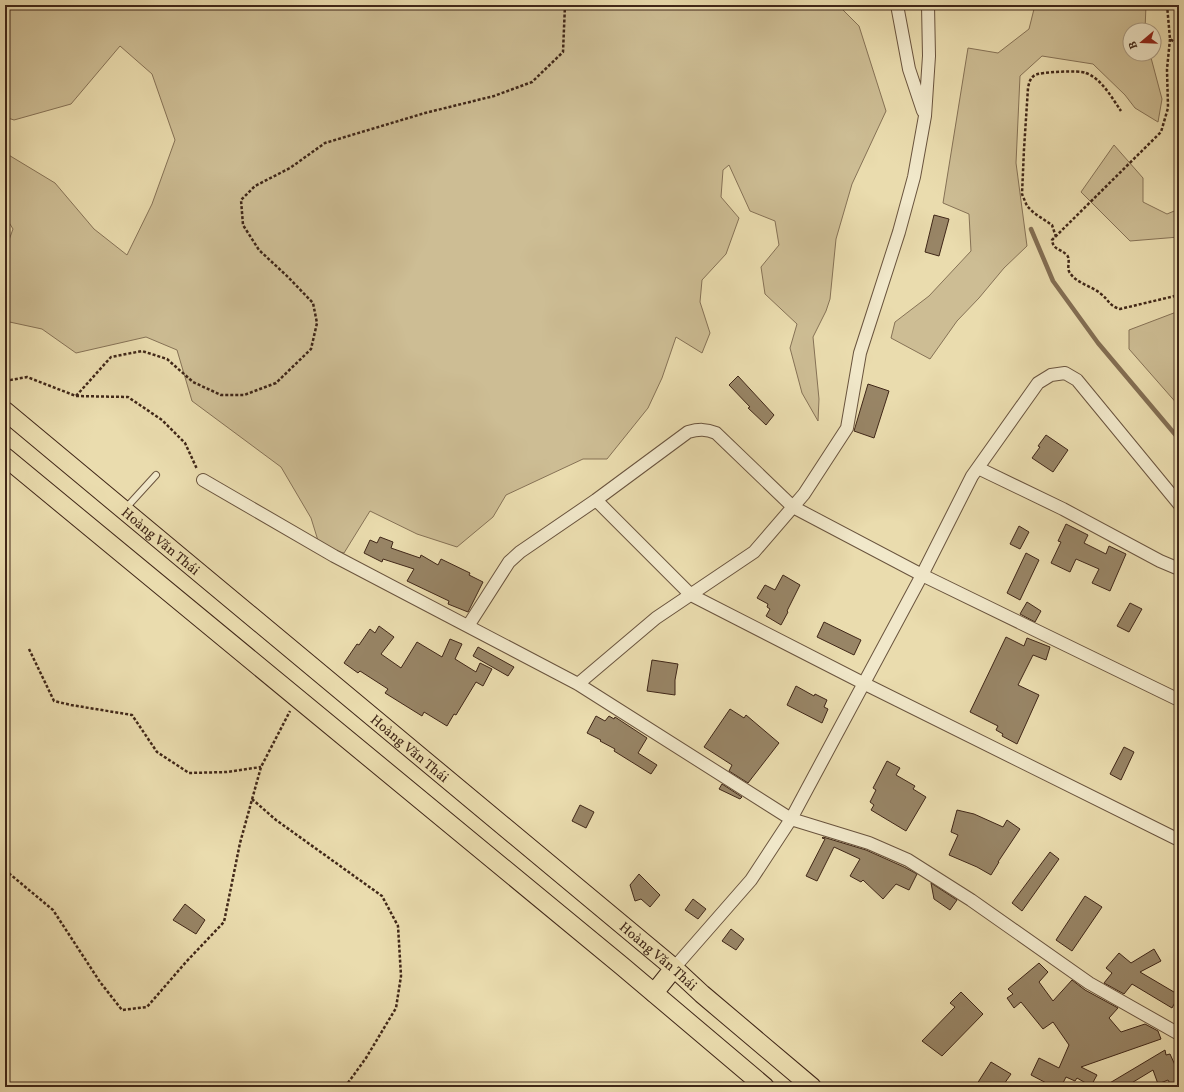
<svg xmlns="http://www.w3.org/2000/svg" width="1184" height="1092" font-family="Vollkorn,serif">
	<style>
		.green { fill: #cdbd94; stroke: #867256 }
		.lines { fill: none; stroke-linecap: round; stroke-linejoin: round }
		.stream { stroke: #836e53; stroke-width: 4.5 }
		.building { fill: #988566; stroke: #402718 }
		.lane-casing { stroke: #6a543e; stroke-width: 8 }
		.street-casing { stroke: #6a543e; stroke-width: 14 }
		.primary-casing { stroke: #402718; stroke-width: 20 }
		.path { stroke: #402718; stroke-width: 2.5; stroke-dasharray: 3 2; stroke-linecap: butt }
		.lane { stroke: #f1e8ca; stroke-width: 6 }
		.street { stroke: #f1e8ca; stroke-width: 12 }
		.primary { stroke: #eadcae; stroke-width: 18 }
		.labels { text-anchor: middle; stroke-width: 3; stroke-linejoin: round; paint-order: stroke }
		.street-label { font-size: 14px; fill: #402718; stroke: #f1e8ca }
	</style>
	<rect width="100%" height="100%" fill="#eadcae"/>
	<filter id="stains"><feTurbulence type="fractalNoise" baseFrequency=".005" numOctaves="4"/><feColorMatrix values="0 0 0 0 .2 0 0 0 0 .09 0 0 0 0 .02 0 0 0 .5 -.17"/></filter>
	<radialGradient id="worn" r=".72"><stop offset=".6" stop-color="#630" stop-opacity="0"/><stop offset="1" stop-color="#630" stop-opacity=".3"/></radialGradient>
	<path class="green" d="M5,5h833l21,21 27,85 -34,73 -16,55 -6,60 -4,12 -13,26 6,62 -1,22 -16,-28 -12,-45 7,-24 -32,-30 -4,-27 18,-22 -4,-24 -25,-10 -21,-46 -6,5 -2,27 18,21 -13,36 -24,26 -2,22 10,31 -8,20 -26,-16 -14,41 -14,30 -41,51h-24l-77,36 -13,22 -36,30 -40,-13 -47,-23 -26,42 -24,-6 -9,-29 -30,-51 -89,-66 -15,-51 -31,-13 -70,16 -34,-24 -37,-8v-70l8,-22 -8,-13v-60l2,-2 48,29 39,46 33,26 25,-51 23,-64 -23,-66 -32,-28 -49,58 -57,16 -9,-3z
		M1035,5h111l-1,25h-15v24h20l12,45 -4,23 -23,-14 -10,-13 -32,-31 -51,-8 -22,20 -4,87 11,83 -23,22 -25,30 -22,23 -27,38 -39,-21 4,-16 34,-26 42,-45 -2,-37 -26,-11 25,-155 30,5 31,-24z
		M1114,145l29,33v24l24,12 12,-5v28l-49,4 -49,-49z
		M1179,311v95l-50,-57v-19z"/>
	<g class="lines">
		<path class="stream" d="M1031,229l22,52 45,62 81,96"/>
	</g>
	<path class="building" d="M934,215l15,4 -10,37 -14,-4z
		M738,376l36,39 -8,10 -18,-17 2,-1 -21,-22z
		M868,384l21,7 -15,47 -20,-7z
		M1046,435l22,15 -15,22 -21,-14 8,-11 -2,-1z
		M1066,524l22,11 -4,8 22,11 3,-8 17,8 -16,37 -18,-8 7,-14 -23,-10 -6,13 -19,-9 10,-21 -3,-1z
		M1019,526l10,6 -9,17 -10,-5z
		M380,537l13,5 -2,6 29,10 1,-3 17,10 3,-6 29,14 -1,2 14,7 -15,30 -20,-8 1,-3 -42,-20 7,-12 -31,-10 -1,3 -18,-9 6,-13 7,3z
		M1026,553l13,7 -19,40 -13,-7z
		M783,575l17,10 -13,26 1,1 -7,13 -15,-9 4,-7 -3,-2 1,-3 -11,-6 8,-13 10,5z
		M1027,602l14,9 -6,11 -15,-8z
		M1130,603l12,6 -13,23 -12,-6z
		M824,622l37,18 -7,15 -37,-18z
		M379,626l15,11 -13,17 20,14 16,-26 25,15 8,-18 12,5 -7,15 21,13 4,-9 12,6 -9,17 -7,-4 -20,33 -2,-1 -7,12 -23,-14 -2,4 -37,-23 3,-4 -28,-18 -2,2 -14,-10 13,-19 2,1 11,-16 5,4z
		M1006,637l18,9 3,-8 23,9 -4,13 -13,-5 -15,30 21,10 -22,49 -15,-8 1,-2 -7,-4 2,-4 -28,-14z
		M478,647l36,20 -6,9 -35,-20z
		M652,660l26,4 -3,16v15l-28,-4z
		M796,686l18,10 1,-2 12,6 -3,7 4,2 -6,14 -35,-18z
		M730,709l14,9 2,-3 33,28 -31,40 -19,-12 3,-6 -28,-18z
		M596,716l9,5 4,-5 5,3 1,-2 32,21 -9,15 19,12 -6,9 -37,-23 1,-2 -15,-8 1,-1 -14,-7z
		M1124,747l10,5 -13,28 -11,-6z
		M887,761l13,7 -4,7 19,11 -2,3 13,8 -20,34 -35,-21 3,-5 -4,-3 6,-12 -3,-2z
		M722,784l20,13 -2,2 -21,-10z
		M580,805l14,7 -8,16 -14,-7z
		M957,810l17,4 29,13 4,-7 13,9 -22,33h1l-8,13 -14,-8 -28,-12 9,-20 -7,-3z
		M823,837l43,13 38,17 13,7 -8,16 -13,-6 -13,15 -20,-19 -2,2 -11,-6 10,-17 -26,-12 -17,34 -11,-5 19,-37 -3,-1z
		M1050,852l9,7 -37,52 -10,-8z
		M639,874l21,21 -10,12 -9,-8 -6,2 -5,-16z
		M931,883l26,17 -7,10 -16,-11z
		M1085,896l17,11 -30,44 -16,-11z
		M693,899l13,10 -8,10 -13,-9z
		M185,904l20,16 -9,14 -23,-14z
		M731,929l13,10 -8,11 -14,-9z
		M1154,949l7,12 -21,11 39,23 -7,13 -40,-24 -8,10 -20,-11 8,-10 -6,-5 13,-15 12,10z
		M1039,963l9,9 -9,10 14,19 19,-21 13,10 33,18 -9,10 12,14 24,-8 13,7 3,8 -80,28 16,8 -6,11 -14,-8 -2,3 -9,-4 -5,10h-7l-23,-12 8,-17 20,10 10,-23 -16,-23 -10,7 -22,-27 -7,6 -7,-10 6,-4 -5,-5z
		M961,992l22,22 -41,42 -20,-15 33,-34 -5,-4z
		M1165,1050l1,5 4,-1 5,11 4,-2v24h-7l-4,-7 -10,4 -5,-14 -28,17h-22z
		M991,1062l20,12 -9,13h-27z"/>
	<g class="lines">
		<g class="lane-casing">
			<path id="lane" d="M125,509l31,-34"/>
		</g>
		<g class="street-casing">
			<path id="street" d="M897,5l12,64 14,42
				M978,468l85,41 97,52 19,8
				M203,480l131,76 244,128 213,135 78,24 39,17 63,40 118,83 90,51
				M596,500l95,95 174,89 314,156
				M468,626l41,-64 11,-10 76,-52 92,-68c11,-3 18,-3 28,1l77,74 129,68 257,125
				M578,684l78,-66 98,-66 50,-58 43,-66 13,-75 39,-121 15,-55 11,-61 4,-60 -1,-51
				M674,968l77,-88 40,-61 131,-244 50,-99 66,-93 13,-8 14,-2 12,7 102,124"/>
		</g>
		<g class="primary-casing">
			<g id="primary">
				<path id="s1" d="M5,411l669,557 28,26 110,93"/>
				<path d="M5,457l617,509 143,121"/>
				<path d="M654,993l20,-25"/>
			</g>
		</g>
		<path class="path" d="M1167,5l3,34 9,6
			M1170,39l-3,30 1,39 -7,24 -109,108c1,10 9,9 15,15 4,5 -1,13 3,18 6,10 22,13 31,21 8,6 8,12 19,15l59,-14
			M1056,237l-4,-12 -18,-12 -7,-7 -5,-12 2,-45 4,-61c1,-5 2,-10 7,-13 5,-3 45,-5 51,-2 16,6 26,25 35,38
			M5,381l22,-4 49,19 35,-39 31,-6 25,8 26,23 28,13h23l32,-12 35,-34 6,-26 -4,-20 -25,-26 -29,-27 -16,-25 -2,-25 14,-14 35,-18 35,-25 100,-30 69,-17 38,-14 31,-30 2,-47
			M76,396l52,1 34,23 23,23 12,26
			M29,649l25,52 17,4 61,10 25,37 32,21 38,-1 34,-5
			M252,799l24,21 106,76 16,30 3,50 -5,32 -30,50 -21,29
			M5,870l48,40 47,72 22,28 25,-3 39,-45 38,-40 16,-79 21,-76 29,-56"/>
		<use href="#lane" class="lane"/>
		<use href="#street" class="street"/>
		<use href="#primary" class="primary"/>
	</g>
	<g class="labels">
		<g class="street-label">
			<text dy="5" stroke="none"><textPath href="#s1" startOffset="203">Hoàng Văn Thái</textPath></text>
			<text dy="5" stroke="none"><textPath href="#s1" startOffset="527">Hoàng Văn Thái</textPath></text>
			<text dy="5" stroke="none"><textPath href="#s1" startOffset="851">Hoàng Văn Thái</textPath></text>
		</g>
	</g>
	<rect width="1184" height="1092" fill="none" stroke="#eadcae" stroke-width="20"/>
	<rect x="6" y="6" width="1172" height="1080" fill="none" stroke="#402718" stroke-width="2"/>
	<rect x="10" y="10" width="1164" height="1072" fill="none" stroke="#402718"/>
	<g transform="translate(1142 42) rotate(251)"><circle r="19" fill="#f1e8ca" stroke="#aa9b83"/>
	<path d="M0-3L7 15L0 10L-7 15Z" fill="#8f2418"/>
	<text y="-6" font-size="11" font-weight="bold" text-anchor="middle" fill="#402718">B</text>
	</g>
	<rect width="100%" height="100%" filter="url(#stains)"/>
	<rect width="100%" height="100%" fill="url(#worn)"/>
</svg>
